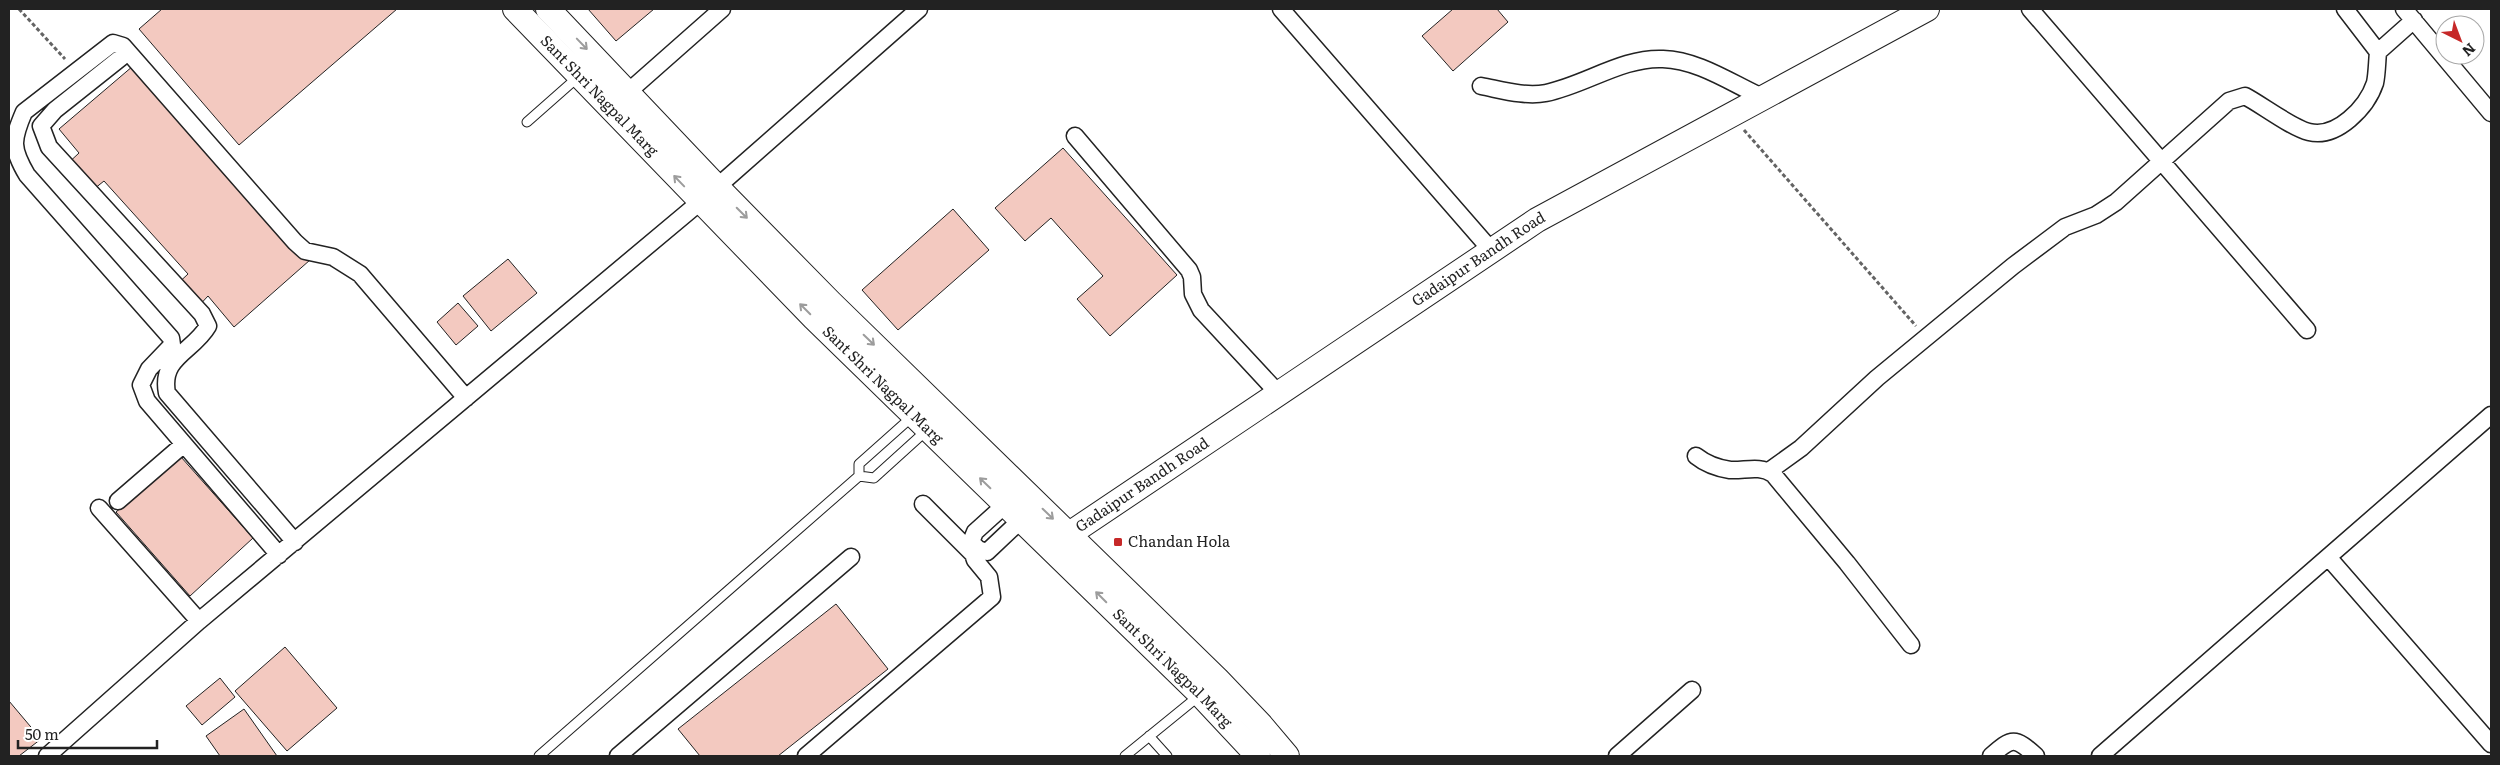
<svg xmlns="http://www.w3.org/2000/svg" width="2500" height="765" font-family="Literata,serif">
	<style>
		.building { fill: #f3c9c0; stroke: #222 }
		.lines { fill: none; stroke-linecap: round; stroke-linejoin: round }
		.lane-casing { stroke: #222; stroke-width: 11 }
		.street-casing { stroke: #222; stroke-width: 19 }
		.secondary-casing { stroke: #222; stroke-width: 26 }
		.path { stroke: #646464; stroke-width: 3; stroke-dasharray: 4 2.5; stroke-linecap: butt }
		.lane { stroke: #fff; stroke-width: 9 }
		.street { stroke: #fff; stroke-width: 16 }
		.secondary { stroke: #fff; stroke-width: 24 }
		.oneway { stroke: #9c9c9c }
		.poi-dot { fill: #c62828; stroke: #fff; stroke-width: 2 }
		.labels { text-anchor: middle; stroke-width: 4; stroke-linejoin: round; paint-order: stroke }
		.street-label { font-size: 15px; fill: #222; stroke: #fff }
		.poi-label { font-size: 15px; fill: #222; stroke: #fff; text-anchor: start }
	</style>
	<rect width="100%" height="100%" fill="#fff"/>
	<path class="building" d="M162,9h235l-158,136 -100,-116z
		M588,9h66l-38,32z
		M1453,9h44l11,13 -55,49 -31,-35z
		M133,66l177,194 -76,67 -26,-31 -13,14 -21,-23 14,-13 -84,-93 -15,12 -24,-27 14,-13 -20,-24z
		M1063,148l114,127 -67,61 -33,-37 26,-23 -52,-58 -26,23 -30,-33z
		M953,209l36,41 -91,80 -36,-40z
		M508,259l29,34 -46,38 -28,-35z
		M458,303l20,23 -22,19 -19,-23z
		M181,457l72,81 -63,58 -74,-84z
		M836,604l52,65 -110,87h-78l-22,-27z
		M285,647l52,61 -50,43 -52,-60z
		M220,678l15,19 -33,28 -16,-19z
		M9,701l32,38 -22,17h-10z
		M244,709l33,47h-57l-14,-20z"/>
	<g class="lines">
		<g class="lane-casing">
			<path id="lane" d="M527,122l51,-45
				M914,415l-55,49v12l15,2 53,-48
				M1149,736l18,20
				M539,756l320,-280
				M1125,756l75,-61"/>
		</g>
		<g class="street-casing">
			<path id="street" d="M1281,9l210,241
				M2030,9l277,321
				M2404,9l87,104
				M128,52l-73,58 -14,16 8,21 153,167 6,12c-15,26 -48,31 -41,67l128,149
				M2378,52l36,-32
				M1481,86c21,4 44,11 65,7 39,-8 77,-36 117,-34 35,1 68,24 99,38
				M628,92l94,-83
				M1075,136l114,134 3,7 1,17 8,16 77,83
				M717,187l202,-178
				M1696,456c10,8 21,12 34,14 15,1 29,-5 43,4l74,89 64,82
				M1769,471l32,-23 76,-70 136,-112 52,-39 31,-12 20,-13 113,-101 16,-5c17,9 47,32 64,36 28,7 58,-25 66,-49 2,-9 2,-21 3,-31l-33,-43
				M118,501l66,-57
				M923,504l50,50
				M1006,504l-31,28 -4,10 7,7 9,3 35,-33
				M99,508l100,113
				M279,555l-132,-154 -6,-16 8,-16 23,-24 -1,-7 -144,-163c-16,-27 -15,-35 -3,-63l89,-69 10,3 172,196 10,9 28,6 27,17 106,124
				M2328,557l163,-142
				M47,756l152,-135 501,-419
				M618,756l233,-199
				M806,756l186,-159 -3,-20 -14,-17 -2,-6 5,-5
				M1617,756l75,-66
				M1991,756c21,-19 24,-19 45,0
				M2100,756l228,-199 163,187"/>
		</g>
		<g class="secondary-casing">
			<g id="secondary">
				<path id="s1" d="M515,9l299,309 386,376 58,62"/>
				<path d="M548,9l169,178 113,115 387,377 43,45 27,32"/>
				<path id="s2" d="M1056,543l481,-323 390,-211"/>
			</g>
		</g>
		<path class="path" d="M19,9l46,50
			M1744,130l172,196"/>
		<use href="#lane" class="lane"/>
		<use href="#street" class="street"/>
		<use href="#secondary" class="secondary"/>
	</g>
	<defs><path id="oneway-shaft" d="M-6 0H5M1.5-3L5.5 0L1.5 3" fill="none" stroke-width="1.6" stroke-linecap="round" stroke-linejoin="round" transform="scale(1.25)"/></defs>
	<g class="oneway">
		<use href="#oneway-shaft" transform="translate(582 44) rotate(46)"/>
		<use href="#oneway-shaft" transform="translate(679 181) rotate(-134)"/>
		<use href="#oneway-shaft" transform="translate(742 213) rotate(45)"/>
		<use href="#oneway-shaft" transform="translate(805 309) rotate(-135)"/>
		<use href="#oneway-shaft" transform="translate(869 340) rotate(44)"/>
		<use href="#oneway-shaft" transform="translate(985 483) rotate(-136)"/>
		<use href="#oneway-shaft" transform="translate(1048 514) rotate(44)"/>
		<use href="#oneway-shaft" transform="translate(1101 597) rotate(-135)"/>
	</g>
	<rect class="poi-dot" x="1113" y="537" width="10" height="10" rx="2.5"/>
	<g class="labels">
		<g class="street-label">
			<text dy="5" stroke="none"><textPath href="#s1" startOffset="121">Sant Shri Nagpal Marg</textPath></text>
			<text dy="5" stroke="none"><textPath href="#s2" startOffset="509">Gadaipur Bandh Road</textPath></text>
			<text dy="5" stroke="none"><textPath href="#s1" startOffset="526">Sant Shri Nagpal Marg</textPath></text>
			<text dy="5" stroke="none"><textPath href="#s2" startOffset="104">Gadaipur Bandh Road</textPath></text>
			<text dy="5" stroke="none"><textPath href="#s1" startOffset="931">Sant Shri Nagpal Marg</textPath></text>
		</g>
		<g class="poi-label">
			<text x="1128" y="547">Chandan Hola</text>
		</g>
	</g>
	<rect width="2500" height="765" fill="none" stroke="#222222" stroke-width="20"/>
	<g transform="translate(2460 40) rotate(138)"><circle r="24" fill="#ffffff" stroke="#a7a7a7"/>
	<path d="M0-4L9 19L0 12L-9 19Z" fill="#c62828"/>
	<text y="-8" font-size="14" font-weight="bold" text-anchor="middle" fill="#222222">N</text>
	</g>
	<path d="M18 740v8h139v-8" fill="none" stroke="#222222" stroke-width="2.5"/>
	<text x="25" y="740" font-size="15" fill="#222222" stroke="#ffffff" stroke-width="4" paint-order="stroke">50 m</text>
</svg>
